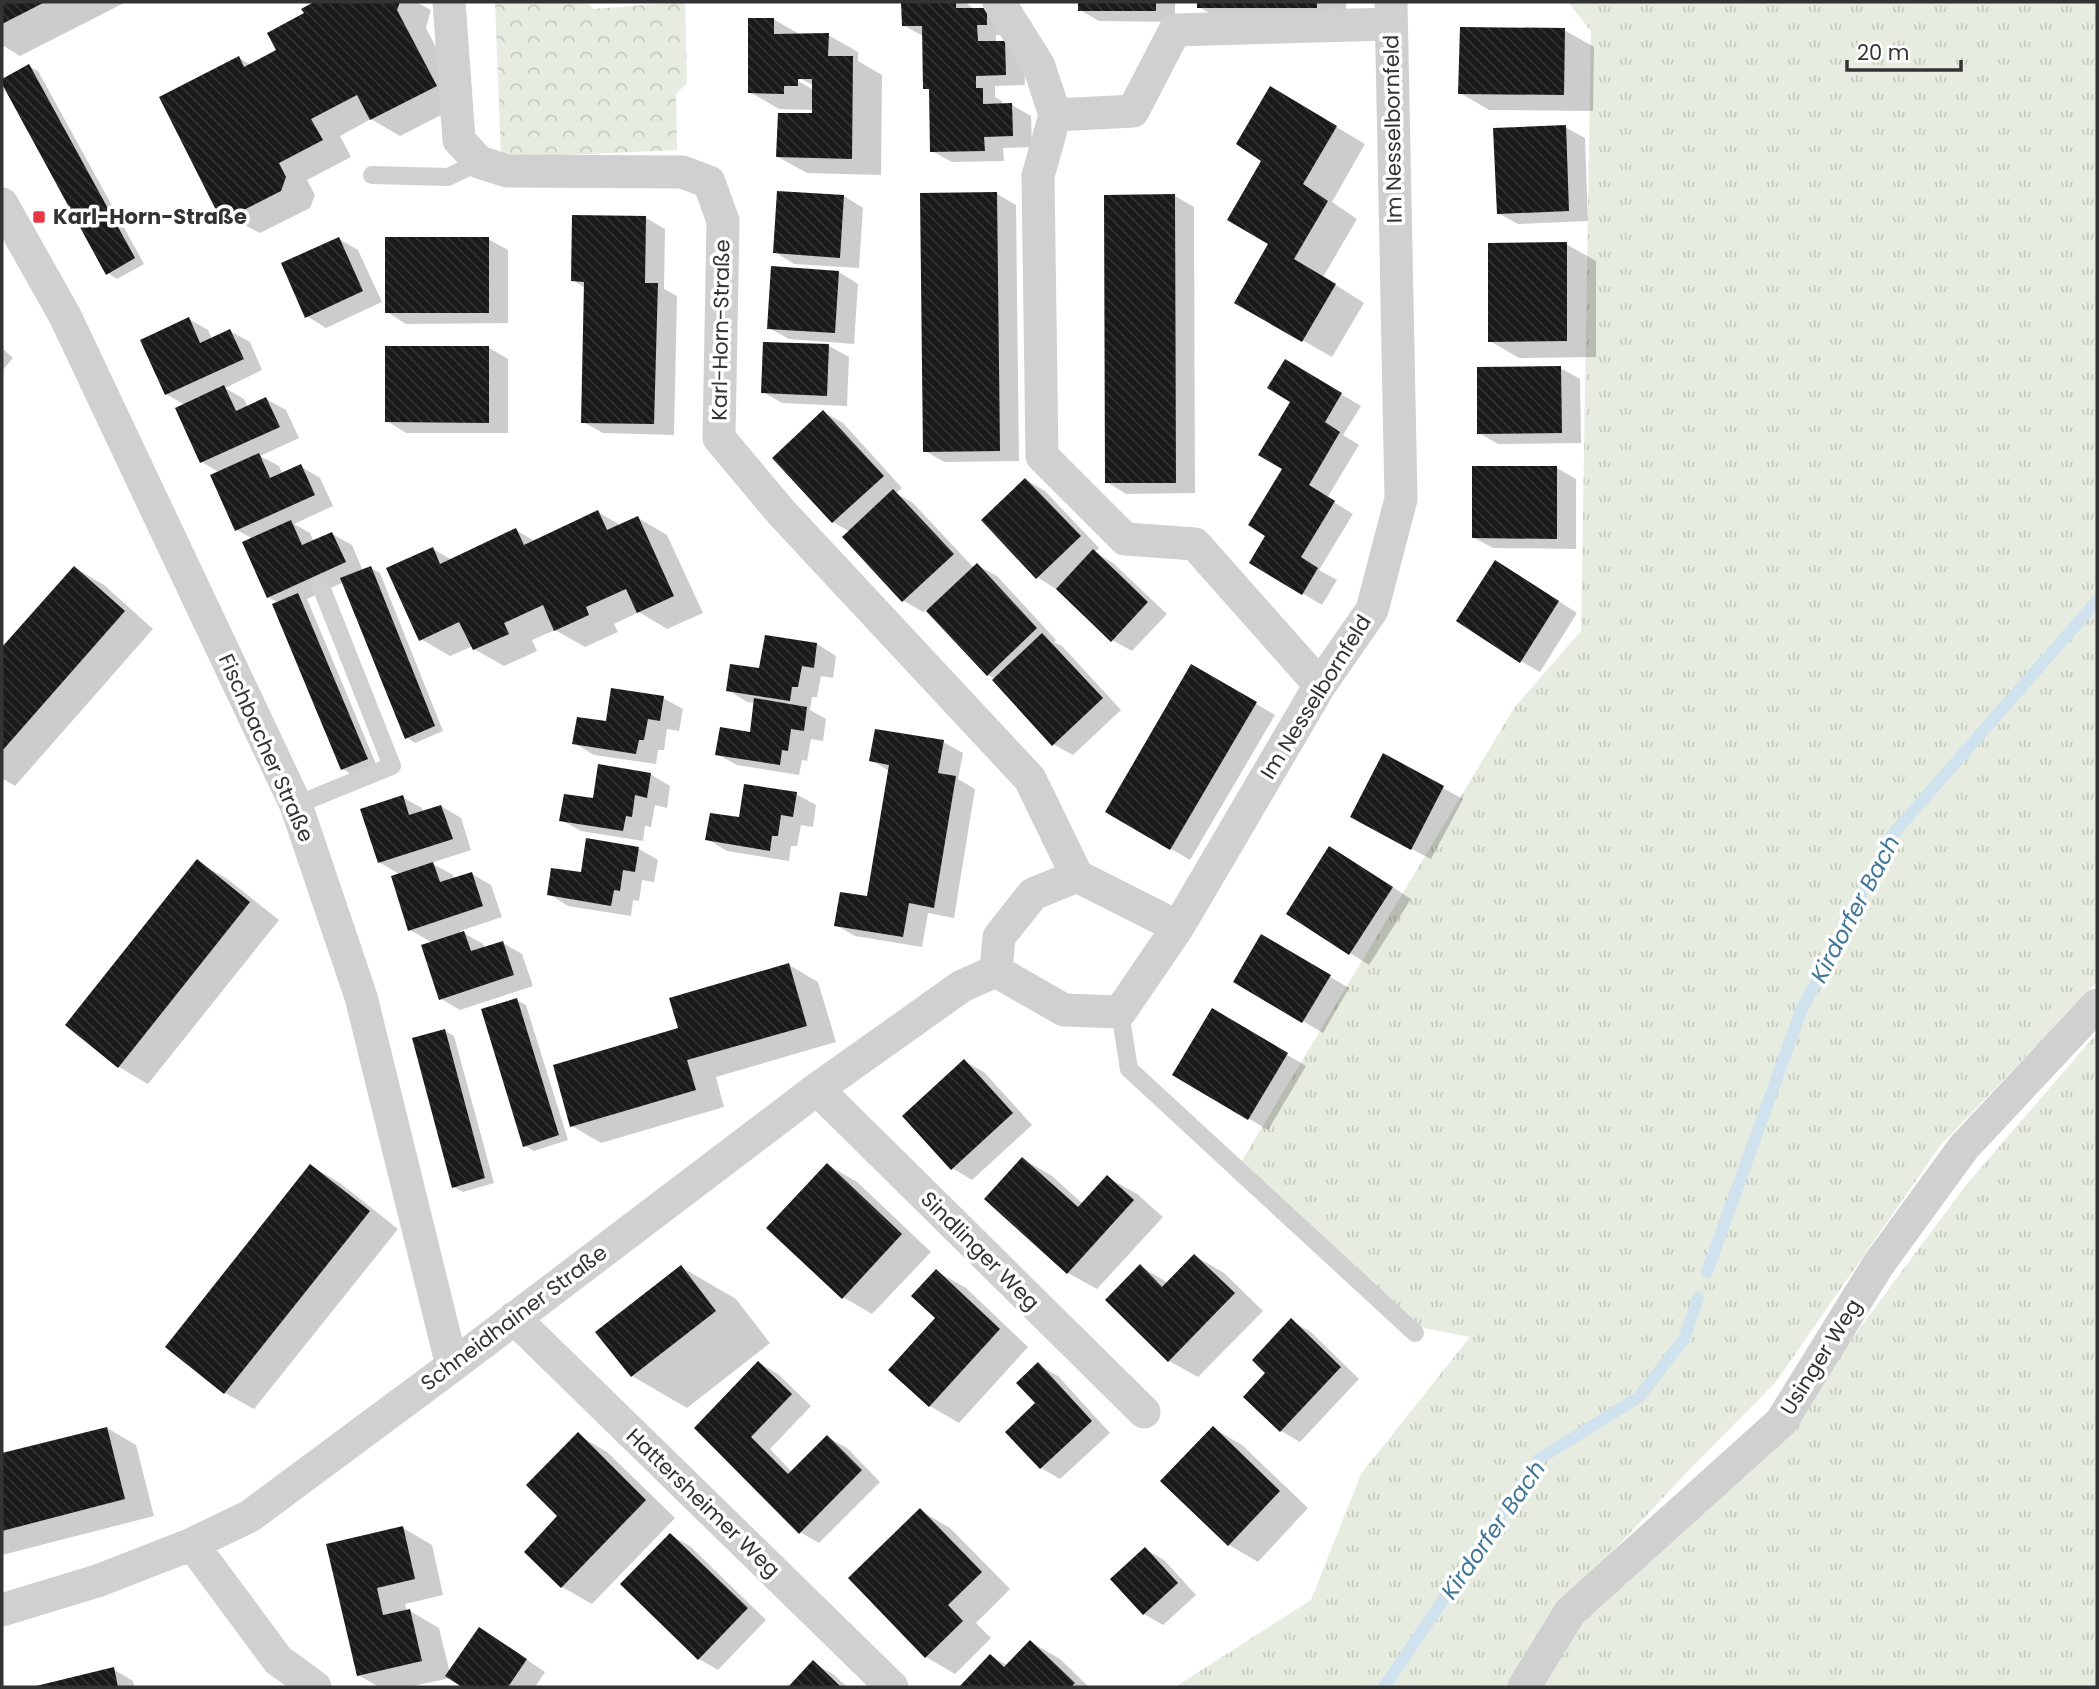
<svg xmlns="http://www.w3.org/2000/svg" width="2099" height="1689" font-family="Poppins,sans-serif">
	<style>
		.grass { fill: url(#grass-tufts) }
		.forest { fill: url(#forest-crowns) }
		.shadow { fill: #0003; fill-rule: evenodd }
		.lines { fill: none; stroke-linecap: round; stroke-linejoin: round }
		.stream { stroke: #cfe2ee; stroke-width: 12 }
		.building { fill: url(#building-back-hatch) }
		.lane { stroke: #d0d0d0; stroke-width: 18 }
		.street { stroke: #d0d0d0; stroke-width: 33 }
		.poi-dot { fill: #e63946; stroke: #fff; stroke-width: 2.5 }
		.labels { text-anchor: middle; stroke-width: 7; stroke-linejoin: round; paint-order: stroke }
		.street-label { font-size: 21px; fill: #333; stroke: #fff }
		.poi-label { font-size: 21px; font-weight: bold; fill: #333; stroke: #fff; text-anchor: start }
		.water-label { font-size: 23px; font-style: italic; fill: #3f7597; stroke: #fff }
	</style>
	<defs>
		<pattern id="grass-tufts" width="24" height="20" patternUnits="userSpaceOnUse" patternTransform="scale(1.75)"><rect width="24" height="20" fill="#e6ecdf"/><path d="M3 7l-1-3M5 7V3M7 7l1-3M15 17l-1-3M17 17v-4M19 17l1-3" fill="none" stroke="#c6cbc0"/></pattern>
		<pattern id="forest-crowns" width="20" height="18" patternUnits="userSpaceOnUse" patternTransform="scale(1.75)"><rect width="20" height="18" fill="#e6ecdf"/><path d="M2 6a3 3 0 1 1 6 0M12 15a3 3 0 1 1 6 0" fill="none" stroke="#c6cbc0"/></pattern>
		<pattern id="building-back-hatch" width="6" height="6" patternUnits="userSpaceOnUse" patternTransform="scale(1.75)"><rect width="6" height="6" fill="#1a1a1a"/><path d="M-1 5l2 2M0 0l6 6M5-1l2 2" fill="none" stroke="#333"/></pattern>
	</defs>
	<rect width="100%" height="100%" fill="#fff"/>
	<path class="grass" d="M1568,2h529v980l-157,164 -165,237 -87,88 -131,140 -47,76h-335l136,-87 50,-126 109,-137 -72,-14 -166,-146 282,-469 67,-77 10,-600z
		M2097,1033v654h-557l38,-62 189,-172 199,-268z"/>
	<path class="forest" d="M495,2h93l5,7 92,-7 2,81 -11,11 1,56 -176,8z"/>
	<path class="shadow" d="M2,2h124l-106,54 -18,-11z
		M318,2h98l15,8 -5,18 39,75 -65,33 -29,-17 -31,17 11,21 -44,23 8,15 -5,13 -50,25 -42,-22 21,-153 12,7 27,-14 29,-37 -3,-5z
		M903,2h62l10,8 11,-1 20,26h-10v8l9,-1 19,12 1,31 -30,1v11l7,4v4h10l19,11 1,31 -29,1 1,13 -52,1 -20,-11 -1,-60 -6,-3 -2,-52 -20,-11z
		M1080,2h95v20l-76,-1 -19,-11z
		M1199,2h147v22h-118l-29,-17z
		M773,19l28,16h27l30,17v9l24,14 -1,100 -74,-2 -29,-16 35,-42v-5l-34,-1 -29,-17zM791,73l23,13v4l-25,-14z
		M1564,30l30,17 -1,64 -104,-1 -29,-17z
		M29,66l9,5 106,193 -27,15 -9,-6 -106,-192z
		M1271,88l94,56 -33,58 25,17 -34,58 41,26 -32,54 -96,-55 34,-58 -7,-83z
		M1565,127l20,11 3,83 -70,3 -20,-11z
		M997,194l19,11 3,256 -75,1 -19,-11z
		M844,196l19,12 -4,60 -65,-4 -19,-12z
		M1175,196l19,11 1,286 -69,1 -19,-12z
		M646,218l19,11 -1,60 13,7 -3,139 -71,-2 -20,-11 2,-134 -12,-8z
		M339,239l19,11 24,52 -56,26 -19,-12z
		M488,239l20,11v73l-102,1 -19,-12z
		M1566,244l30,17v96l-77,1 -29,-17z
		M839,272l19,12 -4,60 -65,-5 -20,-11z
		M189,319l19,11 4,9 18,-8 20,11 12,28 -37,18 19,11 4,8 18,-8 20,11 13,28 -39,18 19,10 4,9 17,-9 20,12 13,28 -39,18 16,9 4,9 18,-8 20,11 11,26 8,-3 9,5 63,158 -28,12 -9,-6 -62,-155 -37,17 69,165 -24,11 -9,-6 -64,-166 -11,-6 -15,-58 -16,-9 -17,-57 -18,-11 -17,-57 -19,-11z
		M765,344l64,2 20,11 -2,49 -65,-3 -19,-11z
		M2,348l11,10 -11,13z
		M489,348l19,11v74h-102l-19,-12z
		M1286,361l75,45 -18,29 16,10 -32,53 26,16 -34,56 18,10 -15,25 -71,-42 17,-28 16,-66 9,-68z
		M1560,368l20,11 1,64 -83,1 -19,-11z
		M823,412l20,11 59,65 -6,5 17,10 61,65 3,-3 20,11 59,64 -2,2 8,4 59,64 -48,45 -20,-11 -58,-65 -7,-4 -61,-66 -4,3 -19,-11 -60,-64 6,-5 -17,-10z
		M1557,468l19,11v70l-83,-1 -20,-11z
		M1026,480l19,11 54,57 -4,4 18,11 54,51 -35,37 -20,-11 -56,-51 -19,-12z
		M598,512l22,13 18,-7 29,17 36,78 -36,16 -28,-17 -25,12 4,8 -33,15 -30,-17 -23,10 5,11 -33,15 -30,-17 -1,-3 -23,10 -29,-17 12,-90 19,11 64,-30 20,12z
		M75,568l29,17 49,44 -138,157 -13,-8v-128z
		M1515,573l62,40 -37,59 -19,-11z
		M817,644l19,12 -3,22 -12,-2 -4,21h-5l-2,13 16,9 -3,22 -12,-2 -4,22 -5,-1 -3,15 -62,-10 -20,-11 34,-20 4,-31 -8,-1 -19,-12 33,-20z
		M1192,666l83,49 -85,145 -83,-49z
		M663,698l20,11 -4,22 -12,-2 -3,21h-6l-2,14 -62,-9 -20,-12 33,-20z
		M943,742l20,11 -5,26 17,10 -21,129 -26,-5 -6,34 -67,-11 -19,-11 32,-27 21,-127 -18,-11z
		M1384,756l79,43 -32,60 -60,-31z
		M650,774l20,12 -3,22 -12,-3 -4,22 -6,-1 -2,15 -62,-10 -20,-11 34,-20z
		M796,794l20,11 -3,22 -12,-2 -4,21h-6l-2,15 -62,-10 -20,-12 33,-20z
		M402,797l20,11 1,4 18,-6 20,12 10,32 -40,13 22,12 1,5 18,-6 19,11 11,32 -42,14 23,13 2,5 18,-6 19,11 11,32 -73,24 -19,-11 -8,-56 -23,-13 -9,-55 -22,-13z
		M639,849l19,11 -4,22 -12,-2 -3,21 -6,-1 -2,16 -63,-10 -19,-12 33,-20z
		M1349,859l62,40 -42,66 -81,-51z
		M197,862l29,16 53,42 -131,164 -29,-17 -51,-42z
		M1262,937l87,51 -26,45 -88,-52z
		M789,965l29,17 18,60 -120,35 8,30 -123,36 -29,-17 108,-97z
		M516,1000l10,5 42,135 -34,11 -9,-5z
		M1212,1010l94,56 -38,64 -94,-56z
		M445,1031l9,5 40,147 -31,9 -9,-5z
		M964,1061l20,11 48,53 -60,55 -20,-12z
		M1023,1159l29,17 31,28 24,-27 30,17 26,23 -66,72 -29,-16z
		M828,1165l29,17 74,70 -59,62 -29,-17z
		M311,1166l29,17 58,46 -144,180 -29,-16z
		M1195,1256l29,17 39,38 -65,66 -29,-16 -29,-95 28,17z
		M681,1267l55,32 34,44 -83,65 -55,-32 -34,-44z
		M936,1271l30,17 62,59 -69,76 -29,-17 -39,-36 47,-52z
		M1291,1321l20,11 48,47 -59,63 -19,-11 -13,-58z
		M759,1363l19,11 33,32 -41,43 22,23 35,-35 20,11 33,34 -61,61 -19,-11 -104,-104z
		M1038,1365l20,11 52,57 -50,46 -19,-11z
		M107,1428l29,17 18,71 -152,39v-100z
		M1213,1428l29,17 66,63 -50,54 -29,-17z
		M578,1435l29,17 68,66 -83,86 -30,-17 -36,-35 34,-36z
		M921,1511l29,17 60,61 -34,34 15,15 -36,36 -29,-17z
		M403,1528l29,17 11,50 -38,9 2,8 3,-1 29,17 11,45 48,-33 47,32 -10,15h-70l-14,-9 -43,9h-29l-21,-12 -29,-130z
		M670,1535l20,11 76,74 -48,50 -19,-11z
		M1145,1549l19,11 32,35 -33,30 -19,-11z
		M1031,1642l29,17 29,28h-128l30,-31 17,10z
		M813,1663l20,11 14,13h-57z
		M113,1669l20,12 1,6h-95z"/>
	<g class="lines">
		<path class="stream" d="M1707,1272l94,-261 91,-176 205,-234
			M1384,1687l155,-228 100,-62 45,-58 14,-41"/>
	</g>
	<path class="building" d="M2,2h43l-43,22z
		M314,2h86l-3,8 40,76 -67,34 -13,-25 -46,24 12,21 -44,23 7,14 -5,14 -51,26 -13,-5 -58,-115 80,-41 5,11 32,-17 -9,-17 37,-20 -3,-4z
		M901,2h55v6h31v17h-10l1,16h27l1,34 -30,1v12h7v16l29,-1 1,33 -29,1 1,14 -55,1 -1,-63h-6l-1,-63h-20z
		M1078,2h78v9h-78z
		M1197,2h120v6h-120z
		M748,18h26v16l55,-1 -1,23h25l-1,103 -76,-2 2,-44h34v-34h-14v7h-14v8l-36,-1z
		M1460,27l105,1 -1,67 -106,-1z
		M29,64l106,194 -29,17 -104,-191v-5z
		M1270,86l67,40 -34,58 25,17 -34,58 42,25 -34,58 -68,-39 34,-59 -41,-24 34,-59 -25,-17z
		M1566,125l3,86 -72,3 -4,-86z
		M777,191l67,4 -4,63 -67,-5z
		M997,192l3,259 -77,1 -3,-259z
		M1175,194l1,289h-71l-1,-288z
		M572,215l74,1 -1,67h13l-4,141 -73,-1 3,-141 -13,-1z
		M339,237l24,54 -58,27 -24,-55z
		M385,237h104v76h-104z
		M1567,242v99l-79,1v-99z
		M771,266l68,5 -4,62 -68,-4z
		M189,317l11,26 30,-14 14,30 -79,36 -25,-55z
		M763,342l66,2 -2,52 -66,-3z
		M385,346h104v77l-104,-1z
		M1285,359l57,34 -17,29 15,10 -31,53 26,16 -34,56 17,11 -16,27 -53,-32 16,-27 -17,-11 34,-56 -24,-14 32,-53 -23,-14z
		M1561,366l1,67 -85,1v-67z
		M224,385l12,26 30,-14 14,30 -80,36 -25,-55z
		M823,410l61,66 -52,47 -60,-65z
		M259,453l11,25 31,-14 14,31 -80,36 -25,-56z
		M1472,466h85v73l-85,-1z
		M1025,478l56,58 -45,43 -55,-59z
		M893,489l61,65 -52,48 -60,-65z
		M598,510l9,20 31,-14 36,80 -37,17 -11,-24 -40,18 3,8 -35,16 -11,-26 -39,18 5,11 -36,16 -14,-28 -40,19 -33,-73 47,-21 7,17 76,-36 8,17z
		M291,520l11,25 30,-13 14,30 -79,36 -25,-56z
		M1093,549l55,53 -37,40 -55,-53z
		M1495,560l64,41 -39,62 -64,-42z
		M977,563l60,65 -50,48 -61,-65z
		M74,566l51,45 -123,140v-104z
		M371,566l64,160 -30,13 -65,-161z
		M298,593l70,166 -27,11 -69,-166z
		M1042,633l61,65 -51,48 -60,-66z
		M765,635l52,8 -3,25 -12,-2 -4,21h-6l-2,14 -64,-10 4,-27 29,4z
		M1191,664l66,38 -87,148 -65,-38z
		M611,688l53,8 -4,25 -12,-2 -4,21h-5l-3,14 -64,-10 5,-27 29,4z
		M754,698l53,9 -3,24 -13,-2 -3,22 -6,-1 -2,15 -65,-10 5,-28 30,5z
		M875,729l69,11 -6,33 18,3 -22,132 -25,-5 -6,34 -69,-11 6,-34 27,4 22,-131 -20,-4z
		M1383,753l61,33 -33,64 -61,-33z
		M598,764l53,9 -4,25 -12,-3 -3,22 -6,-1 -3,15 -64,-10 5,-27 29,4z
		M744,784l53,8 -4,25 -12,-2 -3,21h-6l-2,15 -65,-11 5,-27 29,4z
		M403,795l6,20 32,-10 12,34 -75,24 -18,-54z
		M586,838l53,9 -4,25 -12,-2 -3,21 -6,-1 -3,16 -64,-11 4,-27 30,4z
		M1329,846l64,41 -44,68 -63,-41z
		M197,859l53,43 -132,166 -53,-43z
		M433,862l7,20 32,-10 11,34 -75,25 -17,-55z
		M464,931l7,20 32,-10 11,34 -75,25 -18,-55z
		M1261,934l70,41 -29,48 -69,-41z
		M789,963l18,63 -120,34 9,30 -126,37 -17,-62 125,-37 -9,-30z
		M517,998l42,137 -36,12 -42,-138z
		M1212,1008l76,45 -40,67 -76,-45z
		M445,1029l40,149 -33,10 -40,-150z
		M964,1059l49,54 -62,57 -49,-54z
		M1022,1157l56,50 29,-32 27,25 -67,74 -83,-75z
		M827,1163l75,71 -60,65 -76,-71z
		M310,1164l60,47 -146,183 -59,-47z
		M1194,1254l41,39 -67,69 -63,-62 35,-36 22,23z
		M681,1265l35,46 -85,66 -36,-45z
		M936,1269l64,60 -71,78 -41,-37 47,-52 -24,-22z
		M1291,1318l50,49 -61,65 -37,-35 22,-24 -13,-13z
		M758,1361l34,33 -41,43 37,37 39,-39 35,35 -63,64 -105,-106z
		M1038,1362l54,59 -52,48 -35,-37 30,-29 -19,-20z
		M1213,1426l67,65 -52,55 -68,-65z
		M107,1427l18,72 -123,32v-78z
		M578,1432l68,68 -85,88 -37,-36 33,-36 -31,-31z
		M920,1508l62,64 -34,33 15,16 -38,37 -77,-80z
		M403,1526l12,53 -38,9 6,27 27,-6 12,52 -65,15 -31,-132z
		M670,1533l78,75 -50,52 -78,-76z
		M1145,1547l33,36 -35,32 -33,-36z
		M479,1627l48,32 -19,28h-46l-17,-11z
		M1030,1640l45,43 -4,4h-112l31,-33 14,13z
		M813,1660l28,27h-53z
		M114,1667l4,20h-82v-1z"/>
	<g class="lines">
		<path class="lane" d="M372,175l76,2 31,-15
			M296,805l96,-39 -72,-182
			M1120,1012l9,57 286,264"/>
		<path class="street" d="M449,2l10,138 20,22 28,9 175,1 27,10 14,39 -4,217 62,74 249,267 47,97
			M999,2l40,64 16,49 -17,61 4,280 83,83 70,5 125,141
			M1055,115l78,-4 42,-81 216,-6
			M2,204l63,112 231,489 65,192 91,369
			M996,971l68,39 56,2 58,-85 142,-242 52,-75 29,-111 -10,-497
			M996,971l3,-34 34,-43 44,-18 101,51
			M817,1089l327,323
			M514,1318l378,369
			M192,1544l86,116 37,27
			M2,1610l95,-29 95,-37 58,-28 202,-150 365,-277 145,-103 34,-15
			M1524,1687l46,-75 211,-190 97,-157 86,-118 133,-142"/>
	</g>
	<rect class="poi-dot" x="32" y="210" width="14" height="14" rx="3.5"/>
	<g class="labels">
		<g class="street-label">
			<text transform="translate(1393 129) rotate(-91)" y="7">Im Nesselbornfeld</text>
			<text transform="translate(721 330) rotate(-89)" y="7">Karl-Horn-Straße</text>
			<text transform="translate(1316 697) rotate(-58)" y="7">Im Nesselbornfeld</text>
			<text transform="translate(266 748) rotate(66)" y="7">Fischbacher Straße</text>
			<text transform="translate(980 1251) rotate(45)" y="7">Sindlinger Weg</text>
			<text transform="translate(514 1318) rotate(-37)" y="7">Schneidhainer Straße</text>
			<text transform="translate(1821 1357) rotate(-58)" y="7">Usinger Weg</text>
			<text transform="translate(703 1503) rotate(44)" y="7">Hattersheimer Weg</text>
		</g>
		<g class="poi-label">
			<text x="53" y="224">Karl-Horn-Straße</text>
		</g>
		<g class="water-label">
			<text transform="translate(1855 909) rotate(-62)" y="8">Kirdorfer Bach</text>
			<text transform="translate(1493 1530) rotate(-55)" y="8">Kirdorfer Bach</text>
		</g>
	</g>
	<rect width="2099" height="1689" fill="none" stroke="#333333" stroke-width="7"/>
	<path d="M1847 60v10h114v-10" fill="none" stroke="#333333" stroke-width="3.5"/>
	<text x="1857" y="60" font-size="21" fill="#333333" stroke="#ffffff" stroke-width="5" paint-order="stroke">20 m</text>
</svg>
